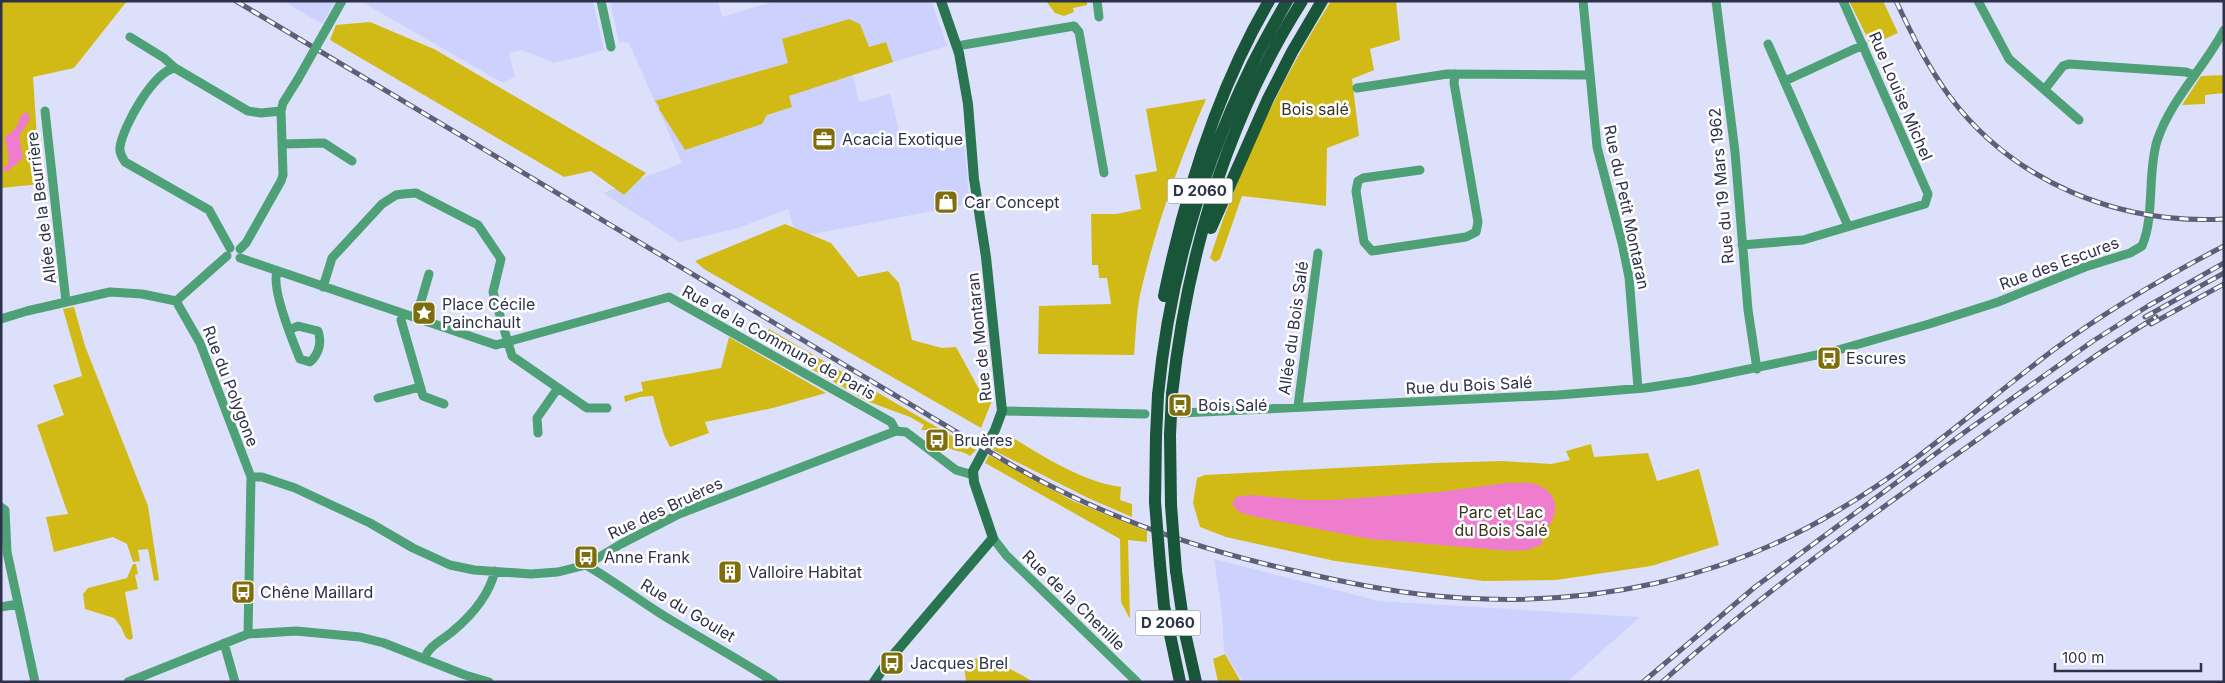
<svg xmlns="http://www.w3.org/2000/svg" width="2225" height="683" font-family="Inter,sans-serif">
	<style>
		.built { fill: #ccd2fd }
		.green { fill: #d2ba16 }
		.water { fill: #ef7dce }
		.lines { fill: none; stroke-linecap: round; stroke-linejoin: round }
		.street { stroke: #4ea076; stroke-width: 9 }
		.secondary { stroke: #2a7551; stroke-width: 10 }
		.primary { stroke: #195539; stroke-width: 12 }
		.rail-casing { stroke: #5c5f78; stroke-width: 5 }
		.rail { stroke: #fff; stroke-width: 3; stroke-dasharray: 9; stroke-linecap: butt }
		.street-bridge { stroke: #4ea076; stroke-width: 9 }
		.primary-bridge { stroke: #195539; stroke-width: 12 }
		.labels { text-anchor: middle; stroke-width: 5; stroke-linejoin: round; paint-order: stroke }
		.shield { fill: #fff; stroke: #6d6f80; stroke-width: 1 }
		.shield-label { font-size: 15px; font-weight: bold; fill: #2e314a }
		.street-label { font-size: 16px; fill: #2e314a; stroke: #fff }
		.park-label { font-size: 16px; fill: #38341b; stroke: #fff }
		.poi-label { font-size: 16px; fill: #2e314a; stroke: #fff; text-anchor: start }
	</style>
	<rect width="100%" height="100%" fill="#dde0fa"/>
	<path class="built" d="M283,1h52l-13,23z
		M360,1h233l11,49 -50,13 -32,-13 -13,3 6,24 -12,6z
		M610,1h108l4,16 53,-16h156l16,45 -128,38 34,-8 6,26 31,-8 13,52 60,-12 7,70 -173,33 -9,-28 -50,19 -58,14 -77,-49 79,-30 -53,-120 -10,-1z
		M1214,559l165,42 261,16 -73,65h-324l-19,-31 -2,-37z"/>
	<path class="green" d="M1,1h126l-53,67 -41,9 7,107 -39,4z
		M1046,1h41v4l-14,3 1,4 -10,4 -9,-3z
		M1331,1h65l4,39 -30,9 4,21 -22,9 7,57 -32,12 -1,58 -84,-10 -22,63 -5,3 -5,-4c29,-90 70,-177 121,-257z
		M1849,1h34l15,32 -27,12z
		M849,19l11,5 9,23 17,-5 7,20 -104,34 3,11 -25,8 -5,9 -77,26 -26,-41v-3l-4,-5 133,-38 -6,-24z
		M370,22l64,27 212,124 -22,22 -33,-24 -27,6 -234,-137 6,-15z
		M2224,75v18l-19,2v9l-23,1 19,-29z
		M1206,99c-27,63 -51,129 -66,196 -4,19 -4,40 -6,60l-96,-1 1,-48 72,-2 -4,-26h-8l-1,-13h-6l-1,-51h25l25,-5 -6,-34 22,-4 -11,-62z
		M785,224l46,19 27,34 30,-6 11,12 13,57 30,8 14,-1 23,42 14,9 -12,30 -277,-159 -9,-8z
		M74,307l11,39 63,160 11,74 -5,1 -6,-32 -10,1 2,11 -7,1 -6,-18 -14,-7 -59,15 -8,-35 22,-3 -31,-89 27,-10 -11,-30 29,-9 -19,-67z
		M769,329l207,121 -6,6c-9,-6 -15,-4 -23,-9l1,-2 -20,-15h-7l3,-5 -14,-8 -43,-16 -106,-61z
		M729,337l97,56 -53,15 -68,14 4,11 -39,14 -6,-12 -11,-39 -13,1 -15,5 -1,-6 19,-5 -2,-9 80,-14z
		M1013,438c33,20 70,44 108,49l-1,13 12,4v13l-44,-19 -95,-48 6,-11z
		M1591,444l3,13 54,-4 9,28 42,-12 20,76 -68,21 -95,14 -73,1 -148,-20 -109,-24 -26,-10 -7,-24 4,-25 8,-3 229,-12 68,-2 49,3 19,-4 -4,-9z
		M989,455l84,46 74,30v11l-19,-2 2,79 -9,-17 -1,-63 -135,-76z
		M133,564h3l2,10 -3,1 3,14 -13,3 8,46 -3,2 -4,-2 -5,-11 -7,-9 -29,-9 -2,-15 5,-6 39,-10z
		M1225,654l16,28h-23l-5,-23z
		M987,656l45,25v1h-66l-2,-16 6,-6z"/>
	<path class="water" d="M25,113h4v8l-10,15 4,22 -15,13h-7v-3l6,-2c4,-11 -1,-18 -2,-29l11,-9 5,-13z
		M1507,483c11,0 25,-2 35,4 23,14 12,36 -2,50l3,7 -15,6 -17,1 -141,-12 -114,-22 -17,-5 -7,-8 4,-7 14,-2 55,5h27l107,-8z"/>
	<g class="lines">
		<path class="street" d="M601,1l10,46
			M1097,1l2,16
			M1583,1l14,146 25,96 7,34 9,111
			M1716,1l19,151 13,158 9,59
			M1978,1l31,58 70,61
			M329,24l13,-23
			M130,37l34,21 11,10
			M1768,44l80,182
			M957,46l117,-20 5,6 25,141
			M1785,81l78,-36
			M1357,88l90,-14 142,1
			M2045,89l18,-23 6,-2 117,8 8,3
			M45,111l21,191
			M282,144l42,-1 28,18
			M1420,170l-57,8 -5,3 -2,10 8,51 8,9 94,-14 10,-5 2,-10 -24,-139 1,-9
			M1742,245l61,-5 122,-36 3,-10 -85,-193
			M230,248l-21,-38 -84,-48c-3,-5 -6,-10 -5,-15 3,-21 34,-76 55,-79l73,43 13,2 20,-2
			M240,249l6,-6 35,-62 2,-6 -2,-64 2,-8 15,-24
			M240,258l256,87 173,-48 222,125 5,9
			M277,272c-6,16 16,70 23,87l10,3c9,-8 12,-20 8,-31l-20,-5 -9,4
			M323,287l9,-29 50,-54 14,-9 7,-1 13,-1 62,32 23,34 -8,33 19,64 75,52h20
			M176,301l51,-45
			M403,314l-2,6 22,76 21,8
			M416,318l13,-44
			M1,319l26,-8 83,-19 32,2 34,7 24,42 51,134 -3,157
			M378,398l42,-11
			M1298,406l20,-153
			M1002,411l143,3
			M1181,413l377,-18 87,-7 46,-7 140,-29 98,-28 69,-22 87,-35 45,-14 12,-7c13,-30 5,-72 15,-105 14,-42 47,-73 67,-111
			M538,433l-1,-15 21,-30
			M251,477h11l33,11 75,35 43,25 37,17 24,5 57,4 27,-2 28,-7 35,-21 58,-30 217,-83 10,1 50,38 17,5
			M1,507l4,3 2,42 28,130
			M993,538l13,17 131,127
			M586,565c26,15 50,33 75,49 37,23 76,44 113,68
			M1,607l17,-3
			M224,643l11,39
			M425,657c5,-12 18,-17 28,-26 18,-15 36,-36 42,-60
			M128,682l120,-48 48,-3 64,6 24,6 81,32 24,7"/>
		<path class="secondary" d="M874,682l15,-22 104,-122 -19,-56 -1,-11 22,-41 7,-19 -16,-154 -12,-78 -6,-75 -9,-51 -18,-52"/>
		<path class="primary" d="M1211,228l57,-129 24,-47 30,-51
			M1164,296c21,-102 52,-204 105,-295
			M1172,394c15,-138 55,-275 130,-393
			M1158,395c11,-115 43,-226 94,-330 11,-22 23,-43 35,-64
			M1170,435l1,70
			M1155,502l1,-66
			M1160,564l4,42 16,76
			M1176,571l9,62 11,49"/>
		<g class="rail-casing">
			<path id="rail" d="M236,1l774,463c88,51 183,84 281,106 57,13 114,25 172,28 131,8 261,-19 374,-87 77,-45 144,-106 215,-160 54,-40 112,-74 172,-105
				M1896,1c16,34 32,66 54,96 64,85 169,128 274,122
				M2145,317l79,-44
				M2151,324l73,-40
				M1643,682l112,-95 214,-158 124,-88 55,-35 76,-43
				M1662,682c91,-81 189,-152 288,-223 68,-48 135,-99 206,-142"/>
		</g>
		<use href="#rail" class="rail"/>
		<path class="street-bridge" d="M298,79l31,-55"/>
		<path class="primary-bridge" d="M1170,435l2,-41
			M1156,436l2,-41
			M1155,502l5,62
			M1171,505l5,66"/>
	</g>
	<defs>
		<g id="office-square" transform="scale(1.25)"><rect x="-9" y="-9" width="18" height="18" rx="4" fill="#7e6f0c" stroke="#fff"/><path d="M-6-3h4V-5.5h4V-3h4V5H-6ZM-1-4.5V-3h2v-1.5ZM-6 0V1H6V0Z" fill="#fff"/></g>
		<g id="shop-square" transform="scale(1.25)"><rect x="-9" y="-9" width="18" height="18" rx="4" fill="#7e6f0c" stroke="#fff"/><path d="M-5-2.5h2.3a2.7 3.5 0 0 1 5.4 0H5L5.5 6h-11ZM-1.5-2.5h3a1.5 2.3 0 0 0-3 0Z" fill="#fff"/></g>
		<g id="sight-square" transform="scale(1.25)"><rect x="-9" y="-9" width="18" height="18" rx="4" fill="#7e6f0c" stroke="#fff"/><path d="M0-6L1.8-2.2L6-1.7L2.9 1.2L3.7 5.4L0 3.3L-3.7 5.4L-2.9 1.2L-6-1.7L-1.8-2.2Z" fill="#fff"/></g>
		<g id="bus-square" transform="scale(1.25)"><rect x="-9" y="-9" width="18" height="18" rx="4" fill="#7e6f0c" stroke="#fff"/><path d="M-5-6H5V4H4V6H2V4H-2V6H-4V4H-5ZM-3.5-4V0h7V-4ZM-3.5 1.2v1.5H-2V1.2ZM2 1.2v1.5H3.5V1.2Z" fill="#fff"/></g>
		<g id="building-square" transform="scale(1.25)"><rect x="-9" y="-9" width="18" height="18" rx="4" fill="#7e6f0c" stroke="#fff"/><path d="M-4-6H4V6H1V3H-1V6H-4ZM-2.5-4.3h1.7v1.8h-1.7ZM.8-4.3h1.7v1.8H.8ZM-2.5-1h1.7V.8h-1.7ZM.8-1h1.7V.8H.8Z" fill="#fff"/></g>
	</defs>
	<g fill-rule="evenodd">
		<use href="#office-square" x="824" y="139"/>
		<use href="#shop-square" x="946" y="202"/>
		<use href="#sight-square" x="424" y="313"/>
		<use href="#bus-square" x="1829" y="358"/>
		<use href="#bus-square" x="1180" y="405"/>
		<use href="#bus-square" x="937" y="440"/>
		<use href="#bus-square" x="586" y="557"/>
		<use href="#building-square" x="730" y="572"/>
		<use href="#bus-square" x="243" y="592"/>
		<use href="#bus-square" x="892" y="663"/>
	</g>
	<g class="labels">
		<g class="shield">
			<rect x="1167.5" y="178.5" width="65" height="25" rx="4"/>
			<rect x="1135.5" y="610.5" width="65" height="25" rx="4"/>
		</g>
		<g class="shield-label">
			<text x="1200" y="196">D 2060</text>
			<text x="1168" y="628">D 2060</text>
		</g>
		<g class="street-label">
			<text transform="translate(1901 96) rotate(67)" y="6">Rue Louise Michel</text>
			<text transform="translate(1721 186) rotate(-95)" y="6">Rue du 19 Mars 1962</text>
			<text transform="translate(1627 207) rotate(78)" y="6">Rue du Petit Montaran</text>
			<text transform="translate(41 208) rotate(-97)" y="6">Allée de la Beurrière</text>
			<text transform="translate(2059 263) rotate(-20)" y="6">Rue des Escures</text>
			<text transform="translate(1293 328) rotate(-82)" y="6">Allée du Bois Salé</text>
			<text transform="translate(979 337) rotate(-96)" y="6">Rue de Montaran</text>
			<text transform="translate(779 342) rotate(29)" y="6">Rue de la Commune de Paris</text>
			<text transform="translate(1469 385) rotate(-3)" y="6">Rue du Bois Salé</text>
			<text transform="translate(231 386) rotate(69)" y="6">Rue du Polygone</text>
			<text transform="translate(665 508) rotate(-25)" y="6">Rue des Bruères</text>
			<text transform="translate(1074 600) rotate(44)" y="6">Rue de la Chenille</text>
			<text transform="translate(688 610) rotate(31)" y="6">Rue du Goulet</text>
		</g>
		<g class="park-label">
			<text x="1315" y="115">Bois salé</text>
			<text x="1501" y="518">Parc et Lac<tspan x="1501" dy="18">du Bois Salé</tspan></text>
		</g>
		<g class="poi-label">
			<text x="842" y="145">Acacia Exotique</text>
			<text x="964" y="208">Car Concept</text>
			<text x="442" y="310">Place Cécile<tspan x="442" dy="18">Painchault</tspan></text>
			<text x="1846" y="364">Escures</text>
			<text x="1198" y="411">Bois Salé</text>
			<text x="954" y="446">Bruères</text>
			<text x="604" y="563">Anne Frank</text>
			<text x="748" y="578">Valloire Habitat</text>
			<text x="260" y="598">Chêne Maillard</text>
			<text x="910" y="669">Jacques Brel</text>
		</g>
	</g>
	<rect width="2225" height="683" fill="none" stroke="#2e314a" stroke-width="5"/>
	<path d="M2055 663v8h146v-8" fill="none" stroke="#2e314a" stroke-width="2.5"/>
	<text x="2062" y="663" font-size="15" fill="#2e314a" stroke="#ffffff" stroke-width="4" paint-order="stroke">100 m</text>
</svg>
